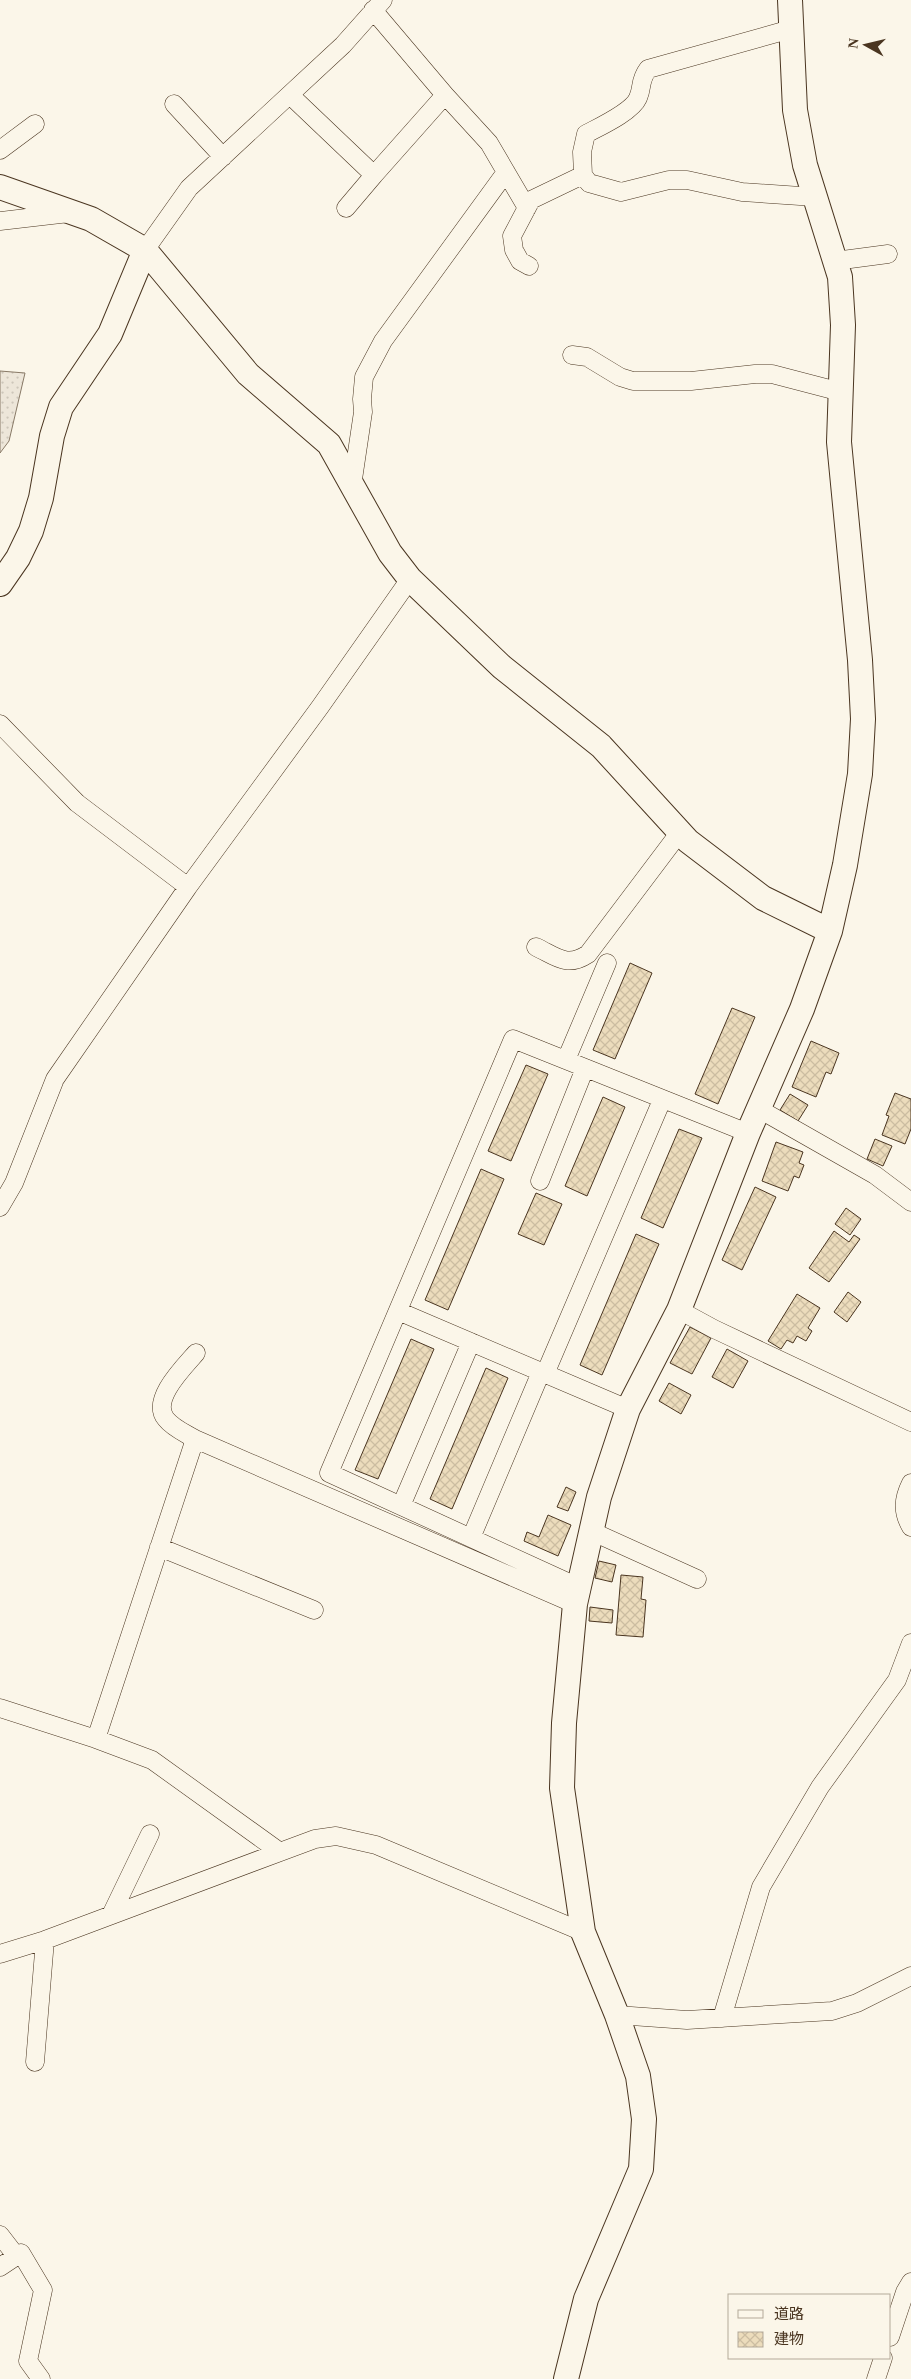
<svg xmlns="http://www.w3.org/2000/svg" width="911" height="2379" font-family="'Times New Roman','Noto Sans JP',serif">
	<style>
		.park { fill: url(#park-dots); stroke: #887966 }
		.building { fill: url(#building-cross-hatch); stroke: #4a3520 }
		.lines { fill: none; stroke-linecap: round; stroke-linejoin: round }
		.street-casing { stroke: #4a3520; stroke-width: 19 }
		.secondary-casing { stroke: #4a3520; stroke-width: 26 }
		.street { stroke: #fbf6e9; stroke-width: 18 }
		.secondary { stroke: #fbf6e9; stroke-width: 24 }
	</style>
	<defs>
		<pattern id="park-dots" width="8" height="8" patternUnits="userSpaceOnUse" patternTransform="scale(1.25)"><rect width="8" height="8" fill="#ede6d9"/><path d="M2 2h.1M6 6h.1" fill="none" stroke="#cdc6ba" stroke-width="1.8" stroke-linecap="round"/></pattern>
		<pattern id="building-cross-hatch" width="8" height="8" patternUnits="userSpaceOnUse" patternTransform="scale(1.25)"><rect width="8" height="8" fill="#ecdcbc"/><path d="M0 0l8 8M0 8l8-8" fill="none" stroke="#ccbda1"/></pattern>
	</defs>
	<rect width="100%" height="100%" fill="#fbf6e9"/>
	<path class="park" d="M0,371l25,2 -16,68 -9,12z"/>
	<path class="building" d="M630,963l22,10 -37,86 -22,-9z
		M732,1008l23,9 -37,87 -23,-10z
		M811,1041l28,12 -8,21 -5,-2 -10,25 -24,-10z
		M526,1065l22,9 -37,87 -23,-10z
		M895,1093l16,6v30l-6,15 -23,-9 7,-19 -3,-1z
		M790,1094l18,11 -10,16 -18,-11z
		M603,1097l22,10 -38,89 -22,-10z
		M679,1129l23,9 -39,90 -22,-10z
		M875,1139l17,7 -9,20 -16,-7z
		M776,1142l27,10 -4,11 5,2 -5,13 -5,-2 -6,15 -26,-10z
		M481,1169l23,10 -56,131 -23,-10z
		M755,1187l21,10 -34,73 -20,-10z
		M536,1193l26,11 -18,41 -26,-11z
		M846,1208l15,11 -11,16 -15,-11z
		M834,1231l15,11 5,-7 6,4 -31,43 -20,-14z
		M636,1234l23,10 -57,131 -22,-10z
		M848,1292l13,10 -14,20 -13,-10z
		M797,1294l23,14 -12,20 4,3 -6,10 -9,-5 -4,7 -6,-3 -6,9 -13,-8z
		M690,1327l21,11 -19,36 -22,-11z
		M411,1339l23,10 -56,130 -23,-9z
		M727,1349l21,12 -15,27 -21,-11z
		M486,1368l22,10 -56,131 -22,-10z
		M669,1383l22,12 -10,19 -22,-13z
		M566,1487l10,5 -8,19 -11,-4z
		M548,1515l23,10 -13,31 -34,-15 3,-9 12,5z
		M599,1561l17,4 -4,17 -17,-4z
		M621,1575l22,2 -2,22 5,1 -3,37 -27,-2z
		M590,1607l23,3 -1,13 -23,-2z"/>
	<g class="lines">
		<g class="street-casing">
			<path id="street" d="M290,95l84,80 71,-80 -72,-85
				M445,95l44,48 38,65
				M174,104l49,53
				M0,150l35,-26
				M583,175l-1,-23 4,-18c13,-7 46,-22 52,-36 5,-11 1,-17 10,-29l143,-40
				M346,208l28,-33
				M0,221l69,-8
				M145,250l44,-62 154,-143 40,-45
				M835,261l53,-7
				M529,266l-9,-5 -6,-11 -2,-14 19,-36 52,-25 6,8 32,9 48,-12h18l55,12 73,5
				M572,355l15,2 33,20 13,4h58l64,-7h17l69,18
				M352,486l11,-74 -1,-13 2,-22 19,-36 123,-169
				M0,724l77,79 111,84
				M536,947c21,10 31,21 52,7l92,-122
				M566,1060l41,-97
				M759,1109l116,66 36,27
				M540,1181l45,-113
				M0,1207l14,-24 41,-104 133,-192 132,-180 90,-128
				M679,1310l35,19 197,93
				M398,1311l230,98
				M545,1374l117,-274
				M195,1439c-10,-6 -22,-11 -29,-20 -16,-19 18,-52 30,-66
				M911,1483c-8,16 -9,29 0,44
				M401,1506l70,-164
				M591,1531l106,48
				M471,1538l70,-166
				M159,1547l155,63
				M578,1587l-249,-114 184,-434 235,94
				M0,1708l96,31 56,21 128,92
				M96,1739l99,-300 380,165
				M111,1915l39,-81
				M0,1954l45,-14 235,-88 35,-13 21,-3 40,9 207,87
				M617,2015l70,5 145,-9 25,-8 54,-27
				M722,2018l39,-131 59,-100 77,-107 14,-37
				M35,2062l10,-122
				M0,2235l17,22
				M0,2267l21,-14 22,37 -15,71 13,18
				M890,2337l15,-45 6,-10
				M876,2379l7,-21"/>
		</g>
		<g class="secondary-casing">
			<path id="secondary" d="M0,187l91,32 54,31 103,124 81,70 61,109 20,26 92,88 99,79 87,95 75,57 67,33
				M0,584l18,-26 13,-27 10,-33 11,-62 9,-29 49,-73 35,-84
				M566,2379l20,-80 55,-130 3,-50 -6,-43 -21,-61 -34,-83 -21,-144 2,-65 11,-119 24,-107 29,-88 51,-99 69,-177 54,-124 28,-78 15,-66 15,-91 3,-55 -3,-59 -21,-218 4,-117 -3,-48 -35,-112 -10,-55 -5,-110"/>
		</g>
		<use href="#street" class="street"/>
		<use href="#secondary" class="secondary"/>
	</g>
	<rect x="728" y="2294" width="162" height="65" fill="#fbf6e9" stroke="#b4a999"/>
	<rect x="738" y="2310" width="25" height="8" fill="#fbf6e9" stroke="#b4a999"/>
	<text x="774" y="2319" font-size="15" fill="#4a3520">道路</text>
	<rect x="738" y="2332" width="25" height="15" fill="url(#building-cross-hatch)" stroke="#b4a999"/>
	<text x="774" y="2344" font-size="15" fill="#4a3520">建物</text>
	<g transform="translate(866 45) rotate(278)" stroke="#fbf6e9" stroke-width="4" paint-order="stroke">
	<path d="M0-4L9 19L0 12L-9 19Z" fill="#4a3520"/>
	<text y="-8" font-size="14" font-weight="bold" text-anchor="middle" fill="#4a3520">N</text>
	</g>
</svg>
